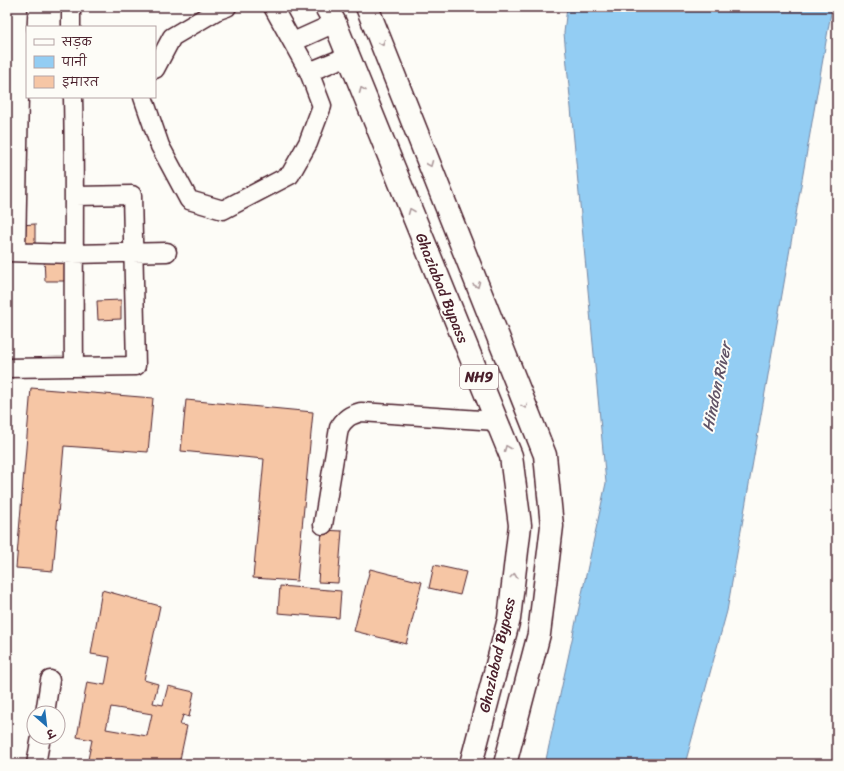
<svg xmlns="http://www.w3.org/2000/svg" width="844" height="771" font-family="Sriracha,'Playpen Sans Deva',sans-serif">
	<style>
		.water { fill: #93cdf3; stroke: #7687a3 }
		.building { fill: #f6c6a5; stroke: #4a1f2b; fill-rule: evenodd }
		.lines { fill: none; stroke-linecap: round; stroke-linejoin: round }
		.minor-casing { stroke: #4a1f2b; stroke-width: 21 }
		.highway-casing { stroke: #4a1f2b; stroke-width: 25 }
		.minor { stroke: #fdfcf7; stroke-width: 18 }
		.highway { stroke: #fdfcf7; stroke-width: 22 }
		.oneway { stroke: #ac999b }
		.labels { text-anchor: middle; stroke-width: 4; stroke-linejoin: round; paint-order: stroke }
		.shield { fill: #fdfcf7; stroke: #806168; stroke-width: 1 }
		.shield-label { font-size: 14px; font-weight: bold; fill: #4a1f2b }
		.street-label { font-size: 15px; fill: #4a1f2b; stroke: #fdfcf7 }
		.water-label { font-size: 16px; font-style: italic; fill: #605367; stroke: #fdfcf7 }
	</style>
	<rect width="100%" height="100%" fill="#fdfcf7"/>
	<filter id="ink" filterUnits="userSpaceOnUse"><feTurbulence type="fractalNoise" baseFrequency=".025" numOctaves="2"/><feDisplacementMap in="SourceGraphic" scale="8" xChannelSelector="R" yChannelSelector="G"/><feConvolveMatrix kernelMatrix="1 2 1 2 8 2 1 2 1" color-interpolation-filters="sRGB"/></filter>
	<g filter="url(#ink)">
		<path class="water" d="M567,7h265l-105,604 -42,153h-140l61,-281 -42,-450z"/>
		<path class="building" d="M15,73v21h-8v-20z
			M35,224v22h-14v-21z
			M67,255v26h-22l-1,-25z
			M121,300v19l-23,1 -1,-19z
			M31,388l122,10 -5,54 -84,-6 -11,125 -37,-3z
			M186,400l127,12 -16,169 -44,-3 11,-119 -83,-8z
			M322,530l20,1 -4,52 -20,-1z
			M434,565l32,7 -6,23 -31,-7z
			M370,569l52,13 -16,62 -52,-13z
			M280,586l61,5 -2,27 -61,-5z
			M102,590l58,16 -16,74 14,4 -5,19 10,2 5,-19 26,6 -5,25 -6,-2 -3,10 7,1 -8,38 -16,-3 -1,3h-75l5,-24 -15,-3 10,-55 18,3 5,-28 -19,-3zM111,707l41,7 -5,22 -41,-7z"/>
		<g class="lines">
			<g class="minor-casing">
				<path id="minor" d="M71,7v20
					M7,27h6l4,3 3,12 -4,210
					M17,30l1,-23
					M293,42l42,-19
					M155,69l17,-32 44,-26 11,-4
					M309,72l39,-16
					M143,97l17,49 29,54 34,10 67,-35 18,-32 14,-37 -13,-34 -36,-65
					M7,252l66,2 94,-2
					M74,367l62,-1 -4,-171 -57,1
					M7,368l67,-1c-1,-90 1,-180 -1,-270
					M323,525l16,-97c6,-10 11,-13 22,-16l135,9
					M45,713l5,-33
					M36,764l5,-27"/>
			</g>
			<g class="highway-casing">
				<path id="highway" d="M326,7l9,16 176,433 9,69 -11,94 -38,145
					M367,7l178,448 7,71 -13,108 -34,130"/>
			</g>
			<use href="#minor" class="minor"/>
			<use href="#highway" class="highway"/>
		</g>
		<defs><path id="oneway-chevron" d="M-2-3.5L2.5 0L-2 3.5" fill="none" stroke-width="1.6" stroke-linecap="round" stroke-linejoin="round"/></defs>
		<g class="oneway">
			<use href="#oneway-chevron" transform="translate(382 43) rotate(68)"/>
			<use href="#oneway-chevron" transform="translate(362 90) rotate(-112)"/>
			<use href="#oneway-chevron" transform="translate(430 164) rotate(68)"/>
			<use href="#oneway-chevron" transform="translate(411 211) rotate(-112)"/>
			<use href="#oneway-chevron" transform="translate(477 285) rotate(68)"/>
			<use href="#oneway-chevron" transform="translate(525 406) rotate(68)"/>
			<use href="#oneway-chevron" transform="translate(507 448) rotate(-112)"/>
			<use href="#oneway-chevron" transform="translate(514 576) rotate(-83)"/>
		</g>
	</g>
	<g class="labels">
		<rect class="shield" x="460" y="365" width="38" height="24" rx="3"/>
		<g class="shield-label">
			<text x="479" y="382">NH9</text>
		</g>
		<g class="street-label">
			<text transform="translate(442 288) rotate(68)" y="5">Ghaziabad Bypass</text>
			<text transform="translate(497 655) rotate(-77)" y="5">Ghaziabad Bypass</text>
		</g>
		<g class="water-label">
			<text transform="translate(716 387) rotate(-78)" y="6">Hindon River</text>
		</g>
	</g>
	<rect width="844" height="771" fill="none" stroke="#fdfcf7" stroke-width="24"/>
	<rect x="12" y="12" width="820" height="747" fill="none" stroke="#4a1f2b" stroke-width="1.5" filter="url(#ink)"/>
	<rect x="26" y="26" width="130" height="72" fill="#fdfcf7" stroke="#b5a4a5"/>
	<rect x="34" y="39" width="20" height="6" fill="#fdfcf7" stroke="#b5a4a5"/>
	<text x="62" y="46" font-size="12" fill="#4a1f2b">सड़क</text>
	<rect x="34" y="56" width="20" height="12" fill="#93cdf3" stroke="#b5a4a5"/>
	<text x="62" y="66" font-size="12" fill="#4a1f2b">पानी</text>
	<rect x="34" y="76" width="20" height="12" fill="#f6c6a5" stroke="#b5a4a5"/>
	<text x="62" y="86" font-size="12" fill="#4a1f2b">इमारत</text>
	<g transform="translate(46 725) rotate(152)"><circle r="19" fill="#fdfcf7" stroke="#b5a4a5"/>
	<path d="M0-3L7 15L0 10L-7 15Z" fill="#1f6fb2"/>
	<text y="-6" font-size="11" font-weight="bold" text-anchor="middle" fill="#4a1f2b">उ</text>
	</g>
</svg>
